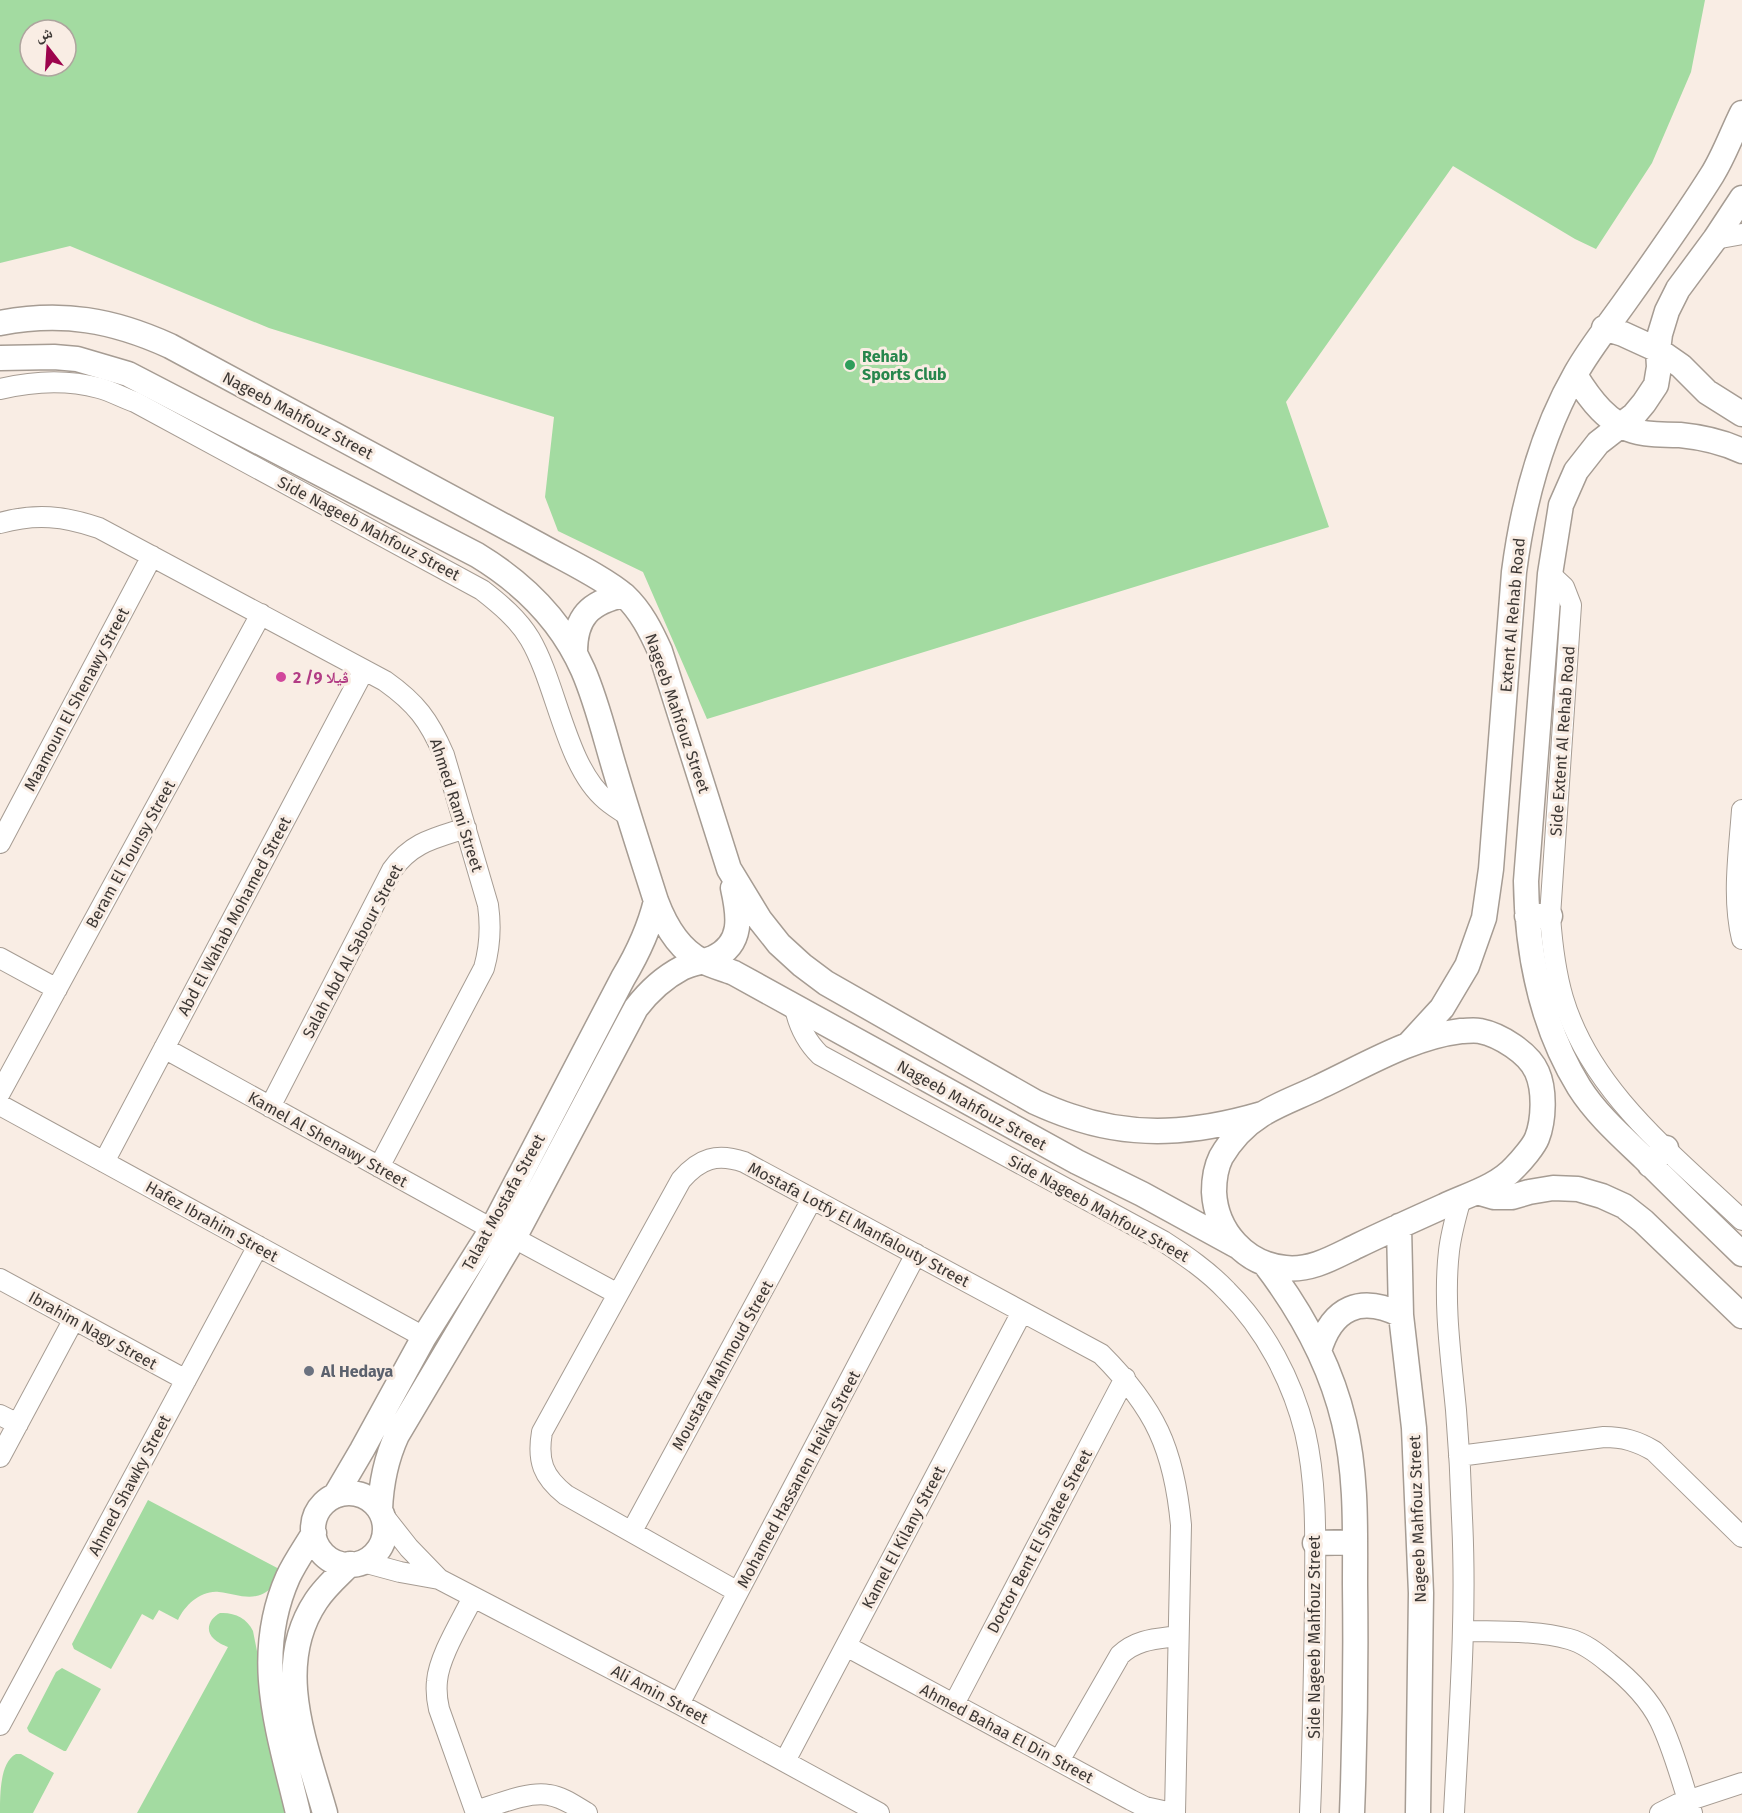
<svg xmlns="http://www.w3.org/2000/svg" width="1742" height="1813" font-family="'Fira Sans','Noto Naskh Arabic',sans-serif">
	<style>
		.green { fill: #a3dba1; fill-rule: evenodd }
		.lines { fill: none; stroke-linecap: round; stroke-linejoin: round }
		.minor-casing { stroke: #a69c93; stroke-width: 22 }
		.tertiary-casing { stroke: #a69c93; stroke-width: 27 }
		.minor { stroke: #fff; stroke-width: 20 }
		.tertiary { stroke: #fff; stroke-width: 24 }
		.leisure-dot { fill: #2e9e5b; stroke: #f9ede4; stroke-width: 2 }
		.hotel-dot { fill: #d1479c; stroke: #f9ede4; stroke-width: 2 }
		.worship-dot { fill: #6b7280; stroke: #f9ede4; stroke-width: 2 }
		.labels { text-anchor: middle; stroke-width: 6; stroke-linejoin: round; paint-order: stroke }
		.leisure-label { font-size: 16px; font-weight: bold; fill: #27864d; stroke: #f9ede4; text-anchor: start }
		.street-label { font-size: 16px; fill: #3d3835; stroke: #f9ede4 }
		.hotel-label { font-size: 16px; font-weight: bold; fill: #b23c85; stroke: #f9ede4; text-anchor: start }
		.worship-label { font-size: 16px; font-weight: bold; fill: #5b616d; stroke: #f9ede4; text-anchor: start }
	</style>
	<rect width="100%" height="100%" fill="#f9ede4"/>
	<path class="green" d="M0,0h1705l-14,72 -39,91 -56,86 -21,-10 -122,-73 -167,236 43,125 -622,192 -64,-147 -85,-41 -13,-34 9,-80 -285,-89 -199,-82 -70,17zM30,30h36v36h-36z
		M148,1500l135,71c-3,5 -6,11 -11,16 -17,17 -34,7 -53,5 -18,-2 -34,13 -41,28l-19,-10 -6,10 -11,-6 -31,55 -37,-20 -2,-5z
		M220,1613c14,-1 27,5 33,18l36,182h-152l91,-166c-5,-2 -11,-5 -14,-8 -10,-9 -4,-21 6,-26z
		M62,1668l39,21 -35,62h-2l-35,-19 -2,-4 29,-56z
		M16,1754h5l33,19 -21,40h-33c0,-19 0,-51 16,-59z"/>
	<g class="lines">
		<g class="minor-casing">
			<path id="minor" d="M1715,239l27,-5
				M0,389c33,-8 66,-10 99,-1 12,3 24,10 36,14l347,188c18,14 36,29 48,49 27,46 36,128 76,161 7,6 15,11 23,16
				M0,523c36,-10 64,-7 99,5l286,153c31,22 44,39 59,74l44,150c3,21 2,42 -4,63l-105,199
				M1550,574l14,13 7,18 -21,311c2,28 5,55 13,82 28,94 110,156 179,222
				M1742,810c-3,43 -10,87 0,129
				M0,843l152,-287
				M0,958l57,31
				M795,1008c4,19 11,33 25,47l343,186c23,15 45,30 64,50 38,38 65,89 78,141 13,56 10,116 10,172 -1,70 -2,139 -5,209
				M164,1048l328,181
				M0,1093l261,-479
				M0,1105l424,232
				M270,1107l122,-237c20,-28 43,-32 74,-42
				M104,1162l260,-492
				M514,1238l104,56
				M0,1279l186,101
				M0,1415l18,9
				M1459,1456l145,-19c19,0 33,4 50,14l88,86
				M0,1457l74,-138
				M383,1515l26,33 30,31 240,125 200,109
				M632,1531l180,-332
				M363,1562l37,10 39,7
				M738,1592l-172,-97c-23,-18 -29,-34 -24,-63l139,-252c19,-22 36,-27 63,-18l357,192c54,54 73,95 80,171l-6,288
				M473,1597c-11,23 -34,59 -36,84 -1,9 0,19 2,28l37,104
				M1464,1631c34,1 72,-1 105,8 15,4 28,14 40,24 19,15 40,36 51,58 14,29 22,61 32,92
				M846,1646l285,154 14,7 27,6
				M679,1704l237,-450
				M954,1704l171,-326
				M0,1725l258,-479
				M785,1761l237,-449
				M1059,1761l61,-106c17,-16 36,-16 58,-19
				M476,1811c20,-6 52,-20 73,-16 14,2 26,11 38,18
				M1454,1813c5,-98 13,-196 8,-295 -1,-36 -3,-72 -6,-108 -5,-53 -13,-107 -7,-159 2,-18 7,-35 12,-53
				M1660,1813l18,-9 64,-21"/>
		</g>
		<g class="tertiary-casing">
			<path id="tertiary" d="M1742,198l-27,41 -37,50 -11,22 -7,23 -2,16 1,17 -3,18 -12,18 -10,12 -36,28 -22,28 -15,34 -11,69 -24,307c1,72 15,144 53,206 17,27 42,49 65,71 32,32 65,64 98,96
				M0,323c62,-12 113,-3 170,23l371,200c25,14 63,32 84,50 16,15 26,35 35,55l69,218 31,51 19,24 23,21 24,18 209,119c11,5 23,10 35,14 65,23 127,17 192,-2
				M1604,328l19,6 35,16 23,16 26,26 35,22
				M0,358l54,-1 23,2 51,15 349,181c46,28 84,65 106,115 14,32 22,67 32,100 13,44 27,87 41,131 9,24 22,48 46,60 10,5 22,8 32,12l343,189 65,32 95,52
				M1575,375c14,23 34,51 63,57 14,3 28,3 42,3 20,2 43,7 62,16
				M575,652c0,-35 15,-50 49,-57
				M1527,916h23
				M1461,1031c6,0 13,-1 19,0 20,4 49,22 57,41 8,18 7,48 0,66 -3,8 -16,23 -22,29 -18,20 -48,28 -71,39 -29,13 -58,26 -87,40 -23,11 -46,25 -72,22 -40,-4 -69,-37 -71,-76 0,-11 2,-25 7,-35 10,-17 24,-32 40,-42 17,-11 40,-19 58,-28 45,-21 92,-50 142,-56z
				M1408,1045l34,-37 25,-42 17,-48 7,-49 23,-297c9,-69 27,-138 62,-199 14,-25 32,-47 49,-71 30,-42 60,-84 87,-127 12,-19 20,-42 30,-62
				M1650,1165l16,-17
				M1477,1192l17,5h18l17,-5 24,-4 25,1 24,7 22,10 19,15 99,95
				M1399,1226l2,89 13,113 7,165 -3,220
				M1265,1264c36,47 65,99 79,158 13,53 11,109 11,163 1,76 0,152 -3,228
				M1319,1351c13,-44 42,-56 82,-36
				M313 1529a36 36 0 1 1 72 0a36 36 0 1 1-72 0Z
				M335,1496l27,-46 62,-113 68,-108 131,-251c15,-25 26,-48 33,-77
				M380,1510c1,-26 6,-51 17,-75l117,-197 122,-230c13,-17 27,-30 46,-40 10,-5 21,-6 31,-10 31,-14 26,-43 20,-70
				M1315,1543l40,-1
				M298,1813c-19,-81 -46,-155 -10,-236 7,-15 17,-29 26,-44
				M325,1813c-19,-68 -53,-146 -9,-212 9,-14 22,-25 34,-37"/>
		</g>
		<use href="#minor" class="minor"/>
		<use href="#tertiary" class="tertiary"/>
	</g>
	<circle class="leisure-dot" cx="850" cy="365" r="6"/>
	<circle class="hotel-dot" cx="281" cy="677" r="6"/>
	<circle class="worship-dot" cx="309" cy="1371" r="6"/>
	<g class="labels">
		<g class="leisure-label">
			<text x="862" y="362">Rehab<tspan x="862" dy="18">Sports Club</tspan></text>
		</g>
		<g class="street-label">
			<text transform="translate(298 415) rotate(28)" y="6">Nageeb Mahfouz Street</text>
			<text transform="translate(369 528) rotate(28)" y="6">Side Nageeb Mahfouz Street</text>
			<text transform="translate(1512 615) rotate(-85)" y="6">Extent Al Rehab Road</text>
			<text transform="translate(76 699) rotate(-62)" y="6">Maamoun El Shenawy Street</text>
			<text transform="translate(678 713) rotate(71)" y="6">Nageeb Mahfouz Street</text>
			<text transform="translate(1562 741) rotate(-86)" y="6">Side Extent Al Rehab Road</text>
			<text transform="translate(457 805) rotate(72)" y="6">Ahmed Rami Street</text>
			<text transform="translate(130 854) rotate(-61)" y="6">Beram El Tounsy Street</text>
			<text transform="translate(234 916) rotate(-62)" y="6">Abd El Wahab Mohamed Street</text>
			<text transform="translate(352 951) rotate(-62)" y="6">Salah Abd Al Sabour Street</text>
			<text transform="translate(972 1105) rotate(29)" y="6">Nageeb Mahfouz Street</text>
			<text transform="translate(328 1139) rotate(29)" y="6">Kamel Al Shenawy Street</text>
			<text transform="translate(503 1202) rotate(-61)" y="6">Talaat Mostafa Street</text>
			<text transform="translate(1099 1208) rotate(29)" y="6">Side Nageeb Mahfouz Street</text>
			<text transform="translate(212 1221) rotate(29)" y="6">Hafez Ibrahim Street</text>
			<text transform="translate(859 1224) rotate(28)" y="6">Mostafa Lotfy El Manfalouty Street</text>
			<text transform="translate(93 1330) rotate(29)" y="6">Ibrahim Nagy Street</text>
			<text transform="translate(722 1365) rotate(-61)" y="6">Moustafa Mahmoud Street</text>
			<text transform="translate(798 1479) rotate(-62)" y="6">Mohamed Hassanen Heikal Street</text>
			<text transform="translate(129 1485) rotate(-62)" y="6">Ahmed Shawky Street</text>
			<text transform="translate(1417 1519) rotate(-92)" y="6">Nageeb Mahfouz Street</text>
			<text transform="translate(903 1537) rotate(-62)" y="6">Kamel El Kilany Street</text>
			<text transform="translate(1039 1541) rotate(-62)" y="6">Doctor Bent El Shatee Street</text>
			<text transform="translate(1314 1637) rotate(-90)" y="6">Side Nageeb Mahfouz Street</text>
			<text transform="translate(660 1694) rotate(28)" y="6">Ali Amin Street</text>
			<text transform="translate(1007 1733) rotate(28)" y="6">Ahmed Bahaa El Din Street</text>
		</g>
		<g class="hotel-label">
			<text x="293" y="683">ڤيلا 9/ 2</text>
		</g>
		<g class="worship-label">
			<text x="321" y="1377">Al Hedaya</text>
		</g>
	</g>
	<g transform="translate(48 48) rotate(343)"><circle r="28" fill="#f9ede4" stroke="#aea59e" stroke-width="1.5"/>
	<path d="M0-4.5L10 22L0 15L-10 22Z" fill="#9d044d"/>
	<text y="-9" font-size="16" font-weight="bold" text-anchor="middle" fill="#3d3835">ش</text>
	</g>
</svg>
